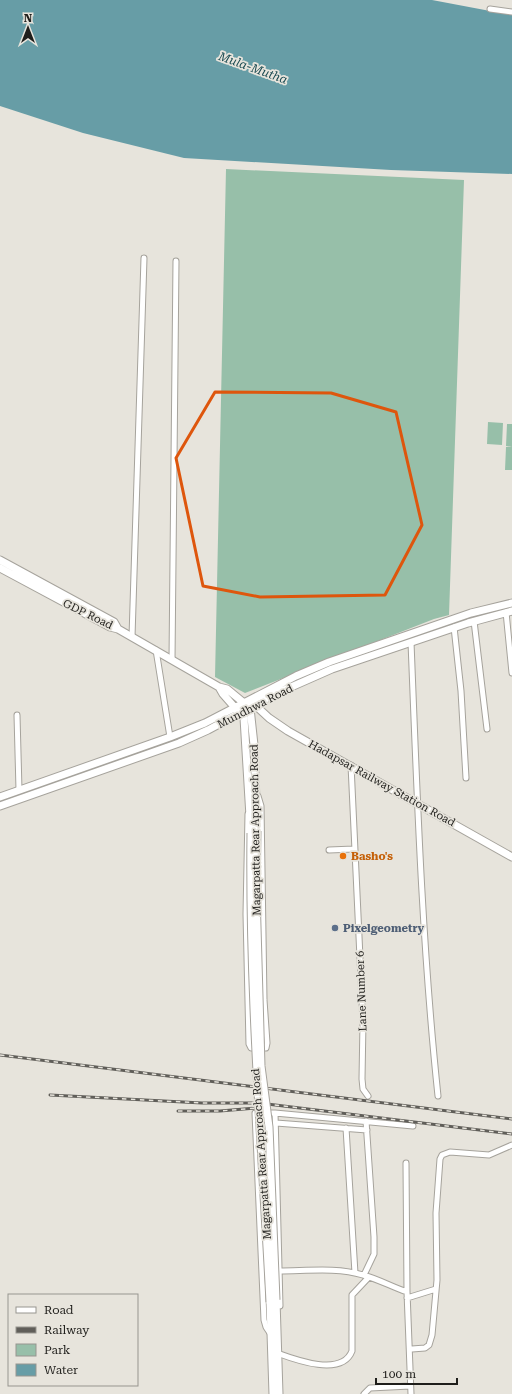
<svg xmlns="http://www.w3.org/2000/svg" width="512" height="1394" font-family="'Roboto Serif',serif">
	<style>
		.green { fill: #97bfa9 }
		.water { fill: #679da6 }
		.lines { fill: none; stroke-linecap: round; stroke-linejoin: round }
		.street-casing { stroke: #a6a39c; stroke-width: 7 }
		.secondary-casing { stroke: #a6a39c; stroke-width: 9 }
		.street { stroke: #fff; stroke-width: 5 }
		.secondary { stroke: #fff; stroke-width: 7 }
		.rail-casing { stroke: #605e59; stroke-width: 3 }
		.rail { stroke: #e7e4dc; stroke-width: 1.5; stroke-dasharray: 4.5; stroke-linecap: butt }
		.secondary-bridge-casing { stroke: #a6a39c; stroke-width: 9; stroke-linecap: butt }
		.secondary-bridge { stroke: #fff; stroke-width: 7 }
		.marked { fill: none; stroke: #de560d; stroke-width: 3; stroke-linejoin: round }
		.food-dot { fill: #e8710a; stroke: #e7e4dc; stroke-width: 1.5 }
		.service-dot { fill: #5c6f8a; stroke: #e7e4dc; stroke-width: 1.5 }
		.labels { text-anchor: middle; stroke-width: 3.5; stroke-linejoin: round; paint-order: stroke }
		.street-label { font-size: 11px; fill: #1f1e1b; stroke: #e7e4dc }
		.food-label { font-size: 11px; font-weight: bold; fill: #c56008; stroke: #e7e4dc; text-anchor: start }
		.service-label { font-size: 11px; font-weight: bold; fill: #4e5e75; stroke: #e7e4dc; text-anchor: start }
		.water-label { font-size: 12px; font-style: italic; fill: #184950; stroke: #e7e4dc }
	</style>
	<rect width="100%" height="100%" fill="#e7e4dc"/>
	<path class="green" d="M226,169l238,11 -15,435 -15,4 -189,74 -30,-16z
		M488,422l15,1 -1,22 -15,-1z
		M507,424h5v23l-6,-1z
		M506,447h6v23h-7z"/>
	<path class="water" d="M0,0h432l80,15v159l-121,-4 -207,-12 -101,-25 -83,-27z"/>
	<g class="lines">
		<g class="street-casing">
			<path id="street" d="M490,9l22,3
				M506,612l6,61
				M474,621l13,108
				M454,627l7,64 5,87
				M132,637l12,-379
				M411,642c6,152 11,303 27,454
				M156,650l14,87
				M172,660l4,-399
				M17,715l2,75
				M351,765l12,257 -1,57 1,10 5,7
				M248,814l-2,100 3,130 2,4h15l1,-5 -3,-43 -3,-194 -3,-10
				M329,850l25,-1
				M275,1113l5,193
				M276,1123l91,7
				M346,1128l9,145
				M406,1163l1,129 4,102
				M279,1271c27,0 58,-4 84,4 15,4 29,12 44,17
				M364,1275l10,-21v-17l-8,-116
				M407,1298l29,-9
				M270,1333l-4,-6 -2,-7 -9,-207h20l138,13
				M412,1349l13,-1 4,-3 3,-10 5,-55 -1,-67 4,-54 2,-4 8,-3 39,3 23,-10
				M277,1353c19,7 65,24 75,-2v-56l17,-18
				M364,1394l6,-6 40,-2"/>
		</g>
		<g class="secondary-casing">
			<path id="secondary" d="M0,560l114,62 4,7
				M0,568l110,59 8,2 101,58 8,2 23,19 4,37 3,86
				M219,687l4,7 21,24 7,115
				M255,705l14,13 19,13 224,126
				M0,797l170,-60 35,-14 91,-47 33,-14 142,-49 41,-10
				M0,806l179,-63 29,-13 65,-35 59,-26 136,-46 44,-12
				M276,1300l3,94
				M270,1302l3,92"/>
		</g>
		<use href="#street" class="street"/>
		<use href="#secondary" class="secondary"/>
		<g class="rail-casing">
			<path id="rail" d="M0,1055l512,64
				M50,1095l152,8h57l253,31
				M178,1111h42l36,-3"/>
		</g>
		<use href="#rail" class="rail"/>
		<g class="secondary-bridge-casing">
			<path id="secondary-bridge" d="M257,831l-1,61 5,174 8,61 7,173
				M251,833c-2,157 11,313 19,469"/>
		</g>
		<use href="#secondary-bridge" class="secondary-bridge"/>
	</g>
	<path class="marked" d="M215,392l116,1 65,19 26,113 -37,70 -125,2 -57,-11 -27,-128z"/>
	<circle class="food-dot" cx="343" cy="856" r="4"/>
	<circle class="service-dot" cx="335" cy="928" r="4"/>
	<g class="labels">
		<g class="street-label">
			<text transform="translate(88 614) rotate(26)" y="4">GDP Road</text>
			<text transform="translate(255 706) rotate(-27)" y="4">Mundhwa Road</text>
			<text transform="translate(382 783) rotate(29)" y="4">Hadapsar Railway Station Road</text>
			<text transform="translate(255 830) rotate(-91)" y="4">Magarpatta Rear Approach Road</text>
			<text transform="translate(361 991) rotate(-92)" y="4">Lane Number 6</text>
			<text transform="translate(261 1154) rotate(-94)" y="4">Magarpatta Rear Approach Road</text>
		</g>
		<g class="food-label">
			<text x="351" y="860">Basho's</text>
		</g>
		<g class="service-label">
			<text x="343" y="932">Pixelgeometry</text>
		</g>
		<g class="water-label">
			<text transform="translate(253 68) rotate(20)" y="4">Mula-Mutha</text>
		</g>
	</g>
	<rect x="8" y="1294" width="130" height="92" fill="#e7e4dc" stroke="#97958f"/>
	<rect x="16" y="1307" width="20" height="6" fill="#ffffff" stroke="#97958f"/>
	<text x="44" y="1314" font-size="12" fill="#1f1e1b">Road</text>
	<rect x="16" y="1327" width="20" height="6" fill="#605e59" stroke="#97958f"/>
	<text x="44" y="1334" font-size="12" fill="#1f1e1b">Railway</text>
	<rect x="16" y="1344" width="20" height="12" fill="#97bfa9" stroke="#97958f"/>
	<text x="44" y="1354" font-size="12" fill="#1f1e1b">Park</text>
	<rect x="16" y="1364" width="20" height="12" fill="#679da6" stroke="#97958f"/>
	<text x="44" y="1374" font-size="12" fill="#1f1e1b">Water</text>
	<g transform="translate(28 28)" stroke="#e7e4dc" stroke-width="3" paint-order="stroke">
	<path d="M0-3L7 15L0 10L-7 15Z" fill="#1f1e1b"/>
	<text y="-6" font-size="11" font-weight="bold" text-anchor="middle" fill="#1f1e1b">N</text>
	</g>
	<path d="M376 1378v6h81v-6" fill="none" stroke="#1f1e1b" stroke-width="2"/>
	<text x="382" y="1378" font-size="12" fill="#1f1e1b" stroke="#e7e4dc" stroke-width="3" paint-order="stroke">100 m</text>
</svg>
